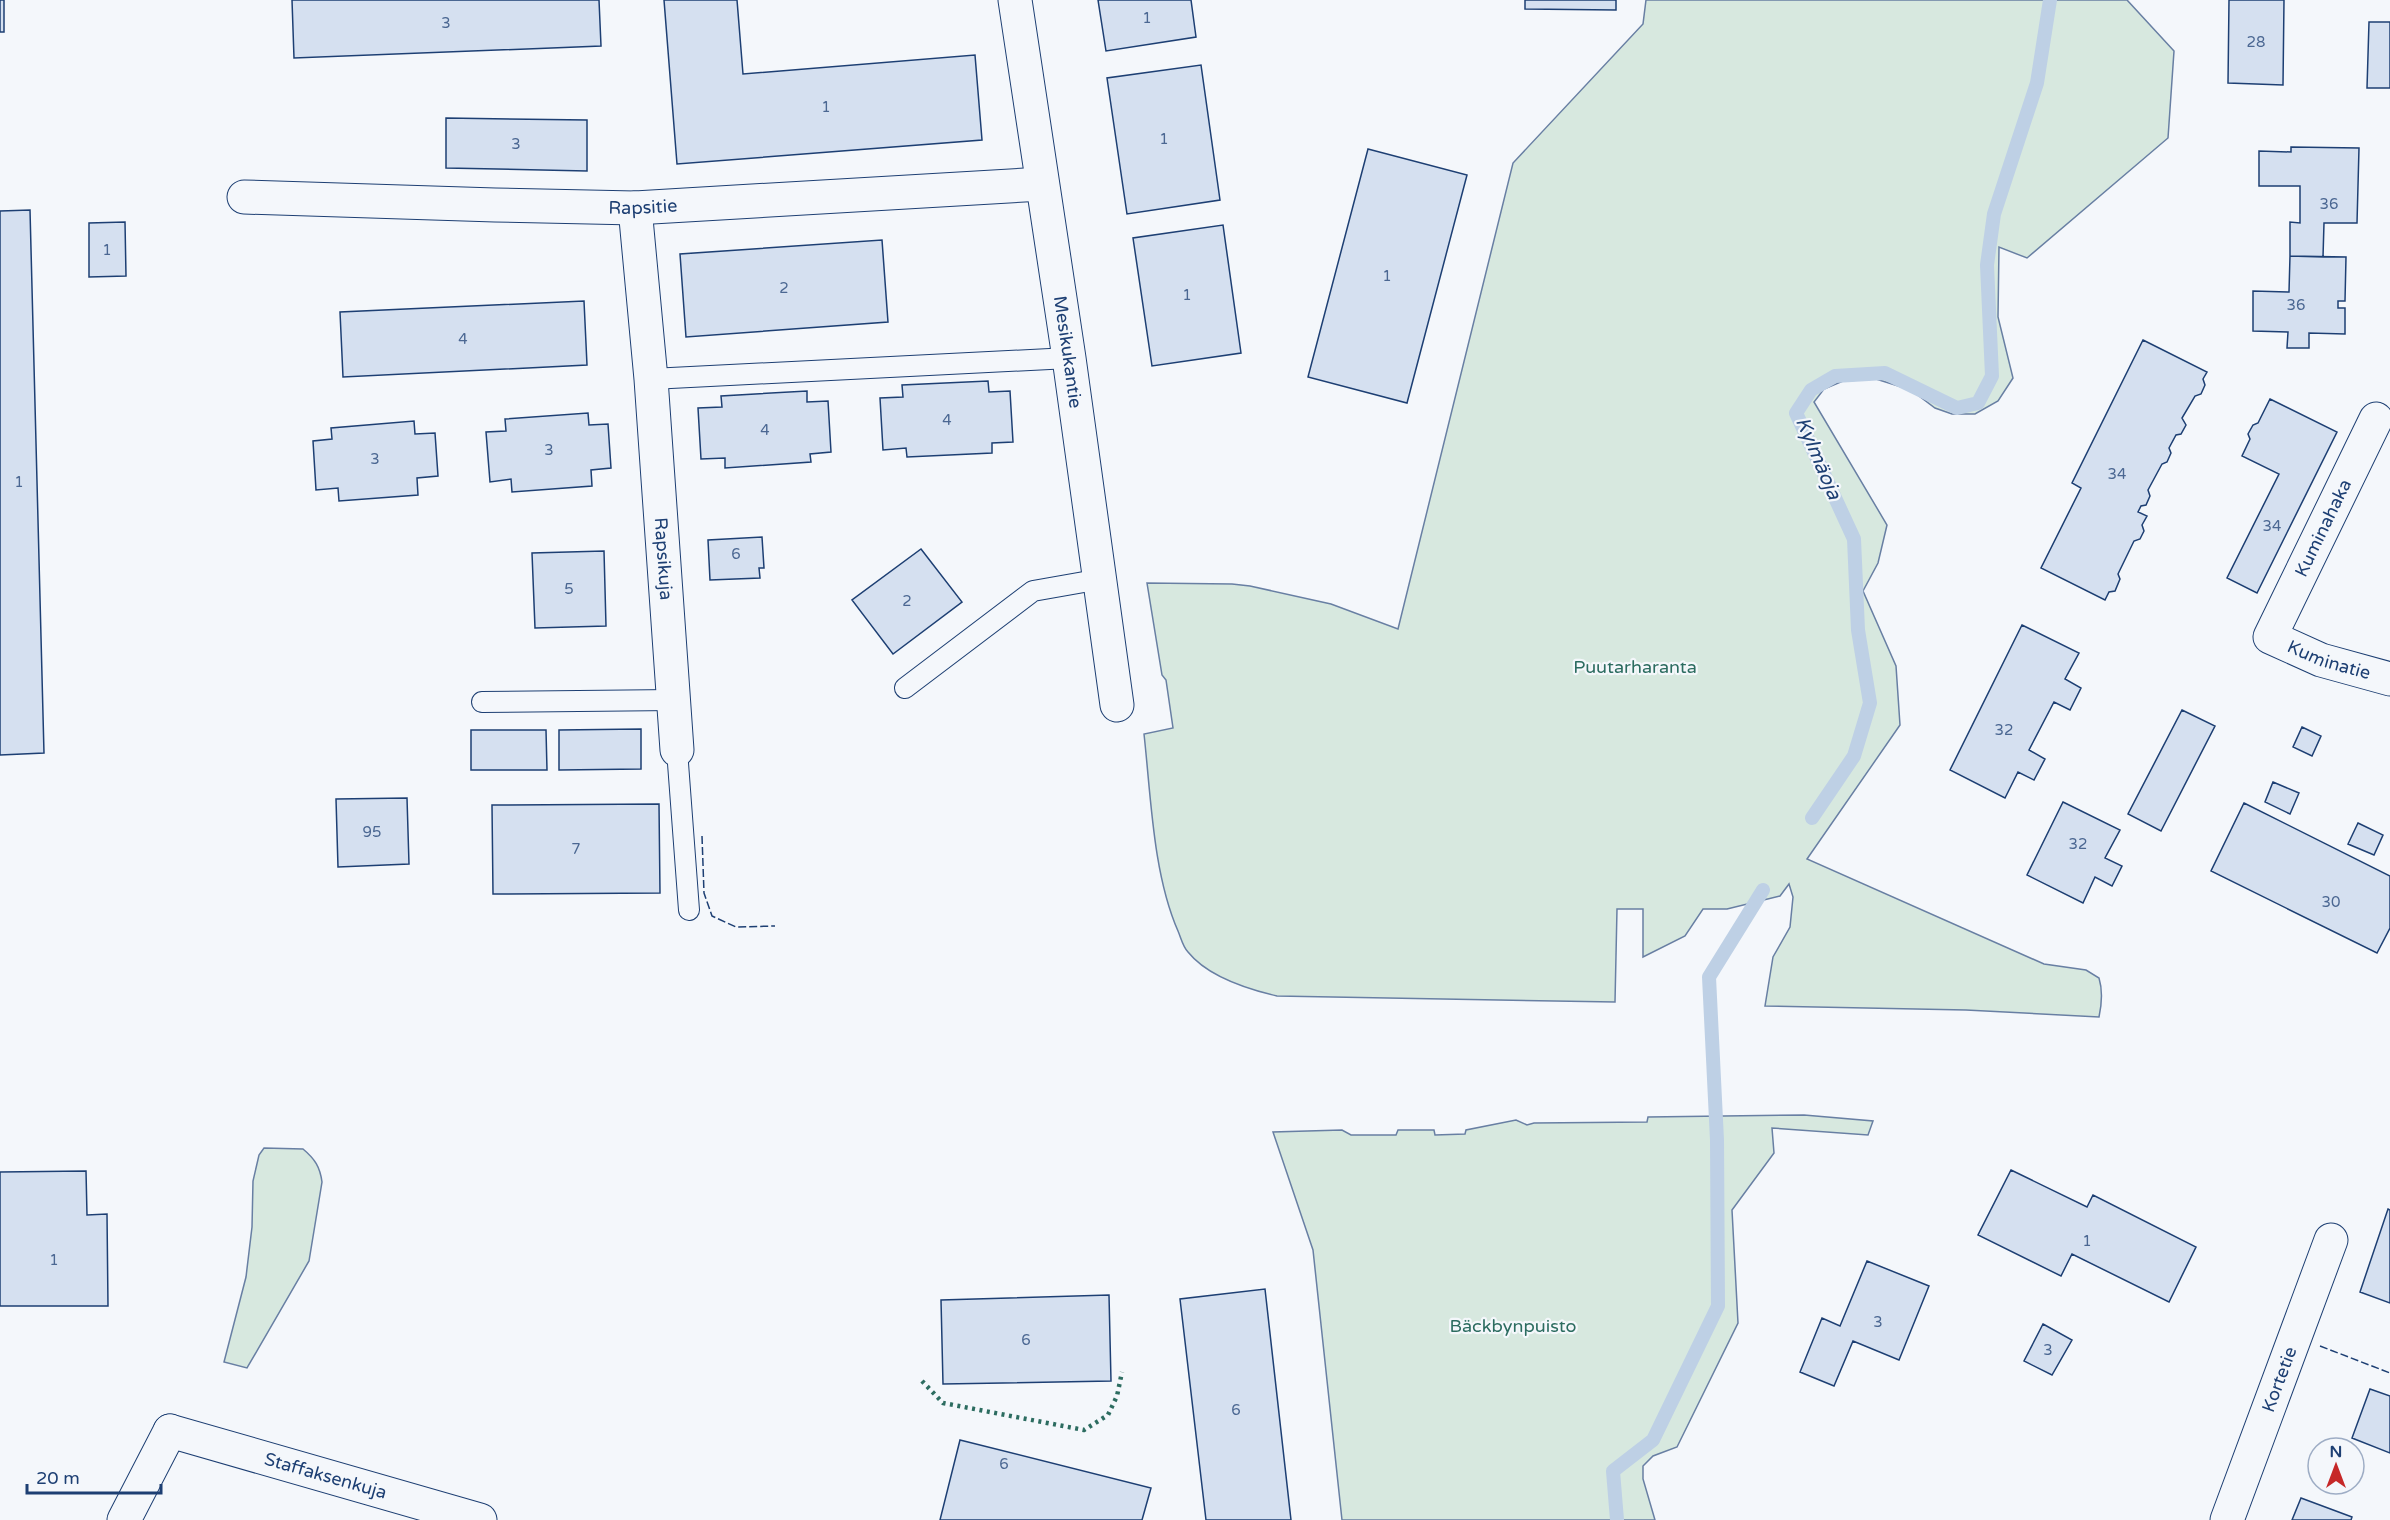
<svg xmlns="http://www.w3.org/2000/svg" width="2390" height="1520" font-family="'Varela Round',sans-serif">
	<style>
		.green { fill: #d7e8df; stroke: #687fa3; stroke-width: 1.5 }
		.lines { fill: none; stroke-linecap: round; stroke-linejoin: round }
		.stream { stroke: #bed0e5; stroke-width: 14 }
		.building { fill: #d5e0f0; stroke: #1d3f73; stroke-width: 1.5 }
		.service-casing { stroke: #1d3f73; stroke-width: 22 }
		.minor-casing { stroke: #1d3f73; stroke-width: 35 }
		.tertiary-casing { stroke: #1d3f73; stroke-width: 35 }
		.service { stroke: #f4f7fb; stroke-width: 20 }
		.minor { stroke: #f4f7fb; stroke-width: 33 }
		.tertiary { stroke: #f4f7fb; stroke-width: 33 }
		.hedge { stroke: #2c6c60; stroke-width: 4.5; stroke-dasharray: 3 4.5; stroke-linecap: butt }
		.fence { stroke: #1d3f73; stroke-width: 1.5; stroke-dasharray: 8 3; stroke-linecap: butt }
		.labels { text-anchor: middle; stroke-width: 4.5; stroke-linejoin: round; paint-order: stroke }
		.number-label { font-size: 15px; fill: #4b6792 }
		.street-label { font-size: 18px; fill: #1d3f73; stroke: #f4f7fb }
		.park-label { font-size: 18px; fill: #2c6c60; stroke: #f4f7fb }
		.water-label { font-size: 20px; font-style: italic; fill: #1d3f73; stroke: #f4f7fb }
	</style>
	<rect width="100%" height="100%" fill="#f4f7fb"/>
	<path class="green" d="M1646,0h481l47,51 -6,87 -141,120 -28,-11 -1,70 15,61 -15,23 -23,13h-23l-17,-6 -24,-18 -35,-11 -33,2 -19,8 -10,13 73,123 -9,38 -15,28 33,75 4,59 -93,134 237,105 42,6 13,8c4,13 3,25 0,39l-133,-7 -201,-4 8,-49 17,-30 3,-30 -4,-13 -9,12 -53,13h-24l-18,27 -42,21v-48h-26l-2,93 -338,-6c-30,-7 -69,-19 -89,-44 -5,-5 -7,-14 -10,-21 -25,-57 -27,-134 -34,-197l29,-6 -7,-48 -4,-5 -15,-92 85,1 18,2 81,18 67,25 115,-466 130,-139z
		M1804,1115l69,6 -5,14 -96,-7 2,25 -42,57 6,113 -61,124 -24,9 -10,10v13l12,41h-313l-29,-270 -40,-118 69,-2 9,5h45l2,-5h36l1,5 30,-1 1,-4 50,-10 11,5 7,-2 113,-1 1,-5z
		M264,1148l39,1c12,10 17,18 19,33l-13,79 -62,107 -23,-6 22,-85 6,-50 1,-46 6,-26z"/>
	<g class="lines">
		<path class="stream" d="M1812,818l42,-62 16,-53 -12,-73 -4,-91 -58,-126 15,-23 24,-14 50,-3 72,35 21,-5 14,-27 -5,-111 7,-51 43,-131 13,-83
			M1617,1520l-4,-49 40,-31 65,-134 -1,-166 -8,-163 54,-87"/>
	</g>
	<path class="building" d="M0,0h4v32h-4z
		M292,0h307l2,46 -307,12z
		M664,0h73l6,74 232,-19 7,85 -305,24z
		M1098,0h93l5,37 -90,14z
		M1525,0h91v10l-91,-1z
		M2229,0h55l-1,85 -55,-2z
		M2369,22h21v66h-23z
		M1201,65l19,135 -93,14 -20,-136z
		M446,118l141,2v51l-141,-3z
		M2291,147l68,1 -2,75h-33l-1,34 -33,-1v-34l10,1v-37h-41v-35l32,1z
		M1368,149l99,26 -60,228 -99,-26z
		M30,210l14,543 -44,2v-544z
		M125,222l1,54 -37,1v-54z
		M1223,225l18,128 -89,13 -19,-128z
		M882,240l6,82 -202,15 -6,-83z
		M2290,256l56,1 -1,44h-7v7h7v26l-36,-1v15h-22l1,-16 -35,-1v-40l36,1z
		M584,301l3,64 -244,12 -3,-65z
		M2143,340l64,32 -4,7 2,6 -4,9 -6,2 -13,22 4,7 -5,9 -5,1 -7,13 2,5 -4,9 -5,2 -14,26 2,6 -4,9 -5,1 -3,6 9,4 -5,9 2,6 -4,8 -6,2 -16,33 2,5 -5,12 -6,1 -4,8 -64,-32 40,-80 -9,-5z
		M988,381l1,11 21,-1 3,51 -21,1v10l-85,4 -1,-9 -23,2 -3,-52 23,-1 -1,-12z
		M807,391v11l21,-1 3,51 -21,2 1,8 -86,6v-10l-24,1 -3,-51 24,-1 -1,-11z
		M2270,399l67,33 -80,161 -30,-15 52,-104 -37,-18 8,-17 -2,-5 5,-9 5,-2z
		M588,413l1,12 19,-1 3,44 -20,2 1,16 -80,6 -1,-13 -21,3 -4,-50 20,-1 -1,-12z
		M414,421l1,13 20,-1 3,43 -21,2 1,17 -79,6 -1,-13 -22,2 -3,-49 19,-2 -1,-11z
		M762,537l2,31h-5l1,10 -50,2 -2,-40z
		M921,549l41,53 -69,52 -41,-54z
		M604,551l2,75 -71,2 -3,-75z
		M2022,625l57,28 -14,26 16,9 -11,22 -16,-8 -25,48 16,9 -11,21 -16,-8 -13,26 -55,-28z
		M2182,710l33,16 -54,105 -33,-17z
		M2302,727l19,9 -9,20 -19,-9z
		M641,729v40l-82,1v-40z
		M471,730h75l1,40h-76z
		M2273,782l26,11 -9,21 -25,-12z
		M407,798l2,66 -71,3 -2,-68z
		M2063,802l57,28 -15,28 17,8 -10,20 -17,-9 -12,26 -56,-28z
		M2244,803l146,73v52l-13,25 -166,-82z
		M659,804l1,89 -167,1 -1,-89z
		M2358,823l25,12 -9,20 -26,-11z
		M2011,1170l76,37 6,-12 103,52 -27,55 -97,-48 -11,22 -83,-41z
		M86,1171l1,44 20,-1 1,92h-108v-134z
		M2388,1209l2,1v93l-30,-11z
		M1867,1261l62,25 -30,74 -46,-19 -19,45 -34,-14 22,-54 18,8z
		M1265,1289l26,231h-85l-26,-221z
		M1109,1295l2,86 -168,3 -2,-84z
		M2043,1324l29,16 -20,35 -28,-14z
		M2370,1389l20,7v57l-38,-15z
		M960,1440l191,48 -9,32h-202z
		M2301,1498l51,19 -1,3h-59z"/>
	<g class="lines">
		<g class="service-casing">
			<path id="service" d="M651,379l418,-21
				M905,688l128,-97 68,-12
				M482,702l191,-2
				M677,750l12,160"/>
		</g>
		<g class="minor-casing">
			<g id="minor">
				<path id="s1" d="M1015,0l54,358 48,347"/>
				<path id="s2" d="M244,197l251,8 140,3 407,-24"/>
				<path id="s3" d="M635,208l16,171 26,371"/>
				<path id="s4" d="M2376,419l-106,218 51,23 69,19"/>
				<path id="s5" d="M170,1431l310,89"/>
				<path id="s6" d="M2227,1520l104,-280"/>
			</g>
		</g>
		<g class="tertiary-casing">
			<path id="tertiary" d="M124,1520l46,-89"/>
		</g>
		<use href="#service" class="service"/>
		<use href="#minor" class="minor"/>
		<use href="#tertiary" class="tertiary"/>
		<path class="hedge" d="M922,1381l21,22 141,27 24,-15 9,-19 5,-24"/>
		<path class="fence" d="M702,836l2,57 8,23 24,11 39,-1
			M2320,1346l70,27"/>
	</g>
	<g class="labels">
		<g class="number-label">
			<text x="1147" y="23">1</text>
			<text x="446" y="28">3</text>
			<text x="2256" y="47">28</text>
			<text x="826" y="112">1</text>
			<text x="1164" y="144">1</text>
			<text x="516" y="149">3</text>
			<text x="2329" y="209">36</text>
			<text x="107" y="255">1</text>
			<text x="1387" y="281">1</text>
			<text x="784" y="293">2</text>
			<text x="1187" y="300">1</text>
			<text x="2296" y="310">36</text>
			<text x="463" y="344">4</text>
			<text x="947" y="425">4</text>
			<text x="765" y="435">4</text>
			<text x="549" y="455">3</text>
			<text x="375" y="464">3</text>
			<text x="2117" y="479">34</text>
			<text x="19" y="487">1</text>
			<text x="2272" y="531">34</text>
			<text x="736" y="559">6</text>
			<text x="569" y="594">5</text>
			<text x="907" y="606">2</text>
			<text x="2004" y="735">32</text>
			<text x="372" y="837">95</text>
			<text x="2078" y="849">32</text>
			<text x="576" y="854">7</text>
			<text x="2331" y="907">30</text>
			<text x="2087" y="1246">1</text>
			<text x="54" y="1265">1</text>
			<text x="1878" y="1327">3</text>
			<text x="1026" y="1345">6</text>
			<text x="2048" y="1355">3</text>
			<text x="1236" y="1415">6</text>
			<text x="1004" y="1469">6</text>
		</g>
		<g class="street-label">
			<text dy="6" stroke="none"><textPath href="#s2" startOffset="399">Rapsitie</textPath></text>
			<text dy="6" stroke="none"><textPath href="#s1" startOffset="356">Mesikukantie</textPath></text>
			<text transform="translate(2323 528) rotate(-64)" y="6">Kuminahaka</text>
			<text dy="6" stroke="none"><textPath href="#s3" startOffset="352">Rapsikuja</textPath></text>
			<text dy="6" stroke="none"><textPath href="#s4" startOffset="306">Kuminatie</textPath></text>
			<text dy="6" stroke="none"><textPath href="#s6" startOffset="150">Kortetie</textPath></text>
			<text dy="6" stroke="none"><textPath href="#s5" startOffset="162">Staffaksenkuja</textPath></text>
		</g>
		<g class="park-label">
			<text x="1635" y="673">Puutarharanta</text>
			<text x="1513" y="1332">Bäckbynpuisto</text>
		</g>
		<g class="water-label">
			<text transform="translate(1819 458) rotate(67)" y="7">Kylmäoja</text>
		</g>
	</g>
	<g transform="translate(2336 1466)"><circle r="28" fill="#f4f7fb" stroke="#9eadc5" stroke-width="1.5"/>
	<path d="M0-4.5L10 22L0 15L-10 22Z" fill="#c62828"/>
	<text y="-9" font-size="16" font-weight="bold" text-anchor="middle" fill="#1d3f73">N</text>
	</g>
	<path d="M27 1484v9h134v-9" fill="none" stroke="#1d3f73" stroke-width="3"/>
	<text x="36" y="1484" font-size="18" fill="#1d3f73" stroke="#f4f7fb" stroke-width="4.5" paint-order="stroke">20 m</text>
</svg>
